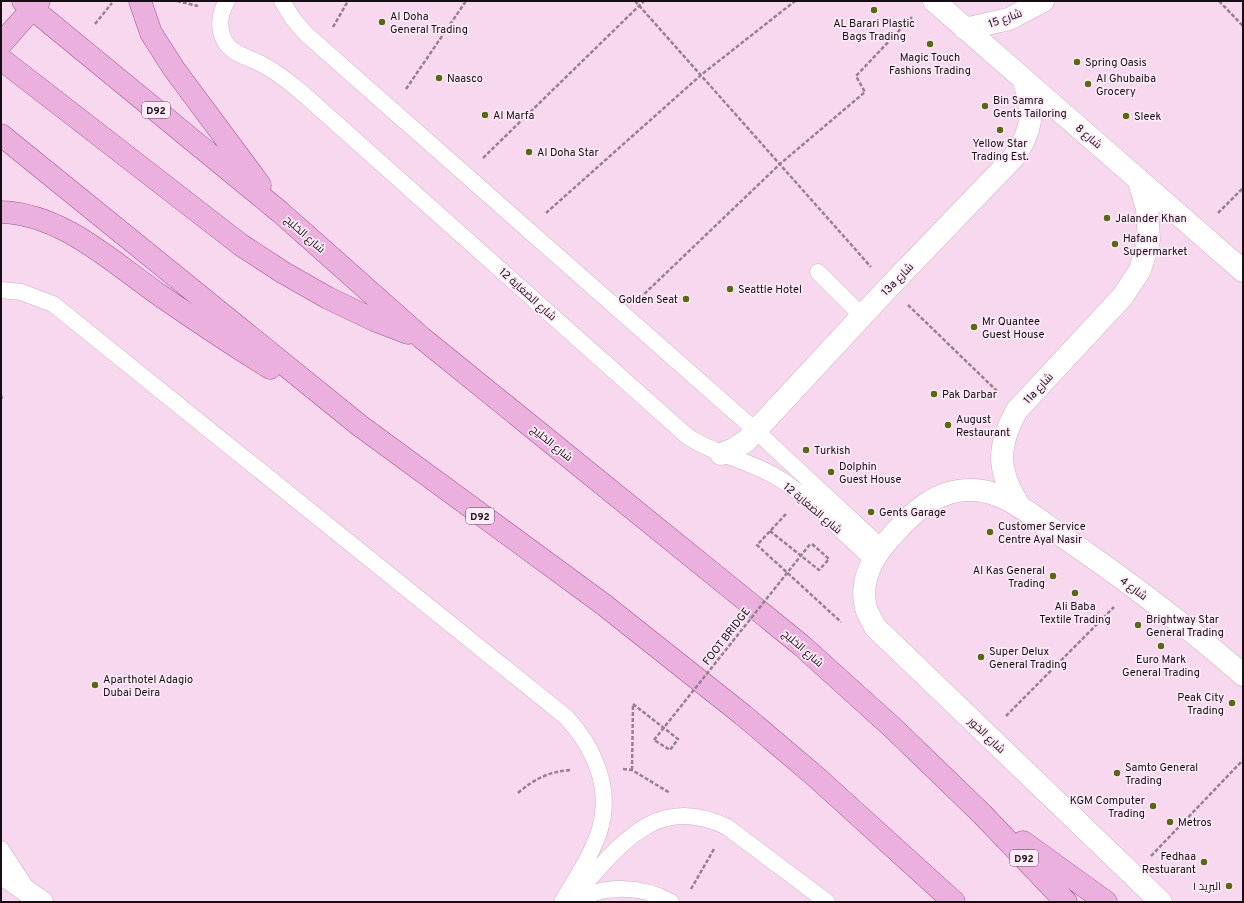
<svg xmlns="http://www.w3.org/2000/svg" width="1244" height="903" font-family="Overpass,Cairo,sans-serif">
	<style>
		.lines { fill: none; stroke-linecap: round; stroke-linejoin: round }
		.service-casing { stroke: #cdafc4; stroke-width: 17 }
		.minor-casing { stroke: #cdafc4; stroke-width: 23 }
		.primary-casing { stroke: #9a5589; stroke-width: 23 }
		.path { stroke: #968090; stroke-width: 2.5; stroke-dasharray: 4 2; stroke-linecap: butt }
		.service { stroke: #fff; stroke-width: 16 }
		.minor { stroke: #fff; stroke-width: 22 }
		.primary { stroke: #ecb0de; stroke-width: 22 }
		.path-bridge { stroke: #968090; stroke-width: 2.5; stroke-dasharray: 4 2; stroke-linecap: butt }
		.poi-dot { fill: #586914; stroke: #fdeaf7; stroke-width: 1.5 }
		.labels { text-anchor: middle; stroke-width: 3.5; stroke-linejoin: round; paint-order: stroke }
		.shield { fill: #fdeaf7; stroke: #5c4f59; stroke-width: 1 }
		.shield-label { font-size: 10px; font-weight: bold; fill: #170d15 }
		.poi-label { font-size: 11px; fill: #170d15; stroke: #fdeaf7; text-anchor: start }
		.street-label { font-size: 11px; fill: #170d15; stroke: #fdeaf7 }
	</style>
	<rect width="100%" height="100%" fill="#f8d8ee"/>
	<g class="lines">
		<g class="service-casing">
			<path id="service" d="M227,1c-10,16 -10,38 7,50 9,6 21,9 31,15 13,7 24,16 35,25l387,345c30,20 66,25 96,45 32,22 60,52 89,78
				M282,1l11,18 13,15 449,396 126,117
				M818,272l44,44
				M1,290l20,2 32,12 513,413c28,30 46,71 34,112 -8,26 -24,49 -38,73
				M1,849l24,37
				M572,898c45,-48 81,-107 155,-71l100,75
				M574,902c30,-18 67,-17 97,0"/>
		</g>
		<g class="minor-casing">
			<path id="minor" d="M934,1l309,270
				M965,29l44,-10 34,-18
				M721,454l13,-5 12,-8 143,-154 125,-130c19,-28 20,-43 10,-76
				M1021,508c-24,-36 -25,-60 -4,-98l106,-114 17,-26 9,-30 -2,-32 -9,-29
				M1,873l41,29
				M1161,902l-286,-275c-3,-6 -7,-13 -9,-19 -7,-27 7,-52 25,-71 22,-25 46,-49 83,-47 31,1 60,27 85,44 63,43 126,90 184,141"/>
		</g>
		<g class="primary-casing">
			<path id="primary" d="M23,1l257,211 142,126 379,307 92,83 89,86 84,88
				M140,1l11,32 23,36 86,116
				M1,44l38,-43
				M1,59l240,186 43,28 44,25 46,22 34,13
				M1,135l358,290 244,179 140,111 72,61 139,126
				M1,212c62,2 111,50 160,84 36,25 72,49 109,72
				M1023,842l83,60"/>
		</g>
		<path class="path" d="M177,1l21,5
			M635,1l236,266
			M1219,1l24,25
			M95,24l17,-21
			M333,27l15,-26
			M406,89l60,-88
			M483,158l161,-157
			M546,213l155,-138 94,-74
			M1218,213l25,-25
			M640,298l140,-134 85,-72 -9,-16 56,-59
			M908,305l90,87
			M1,395l1,4
			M786,514l-29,31 84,77
			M770,531l49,39 10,-11 -18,-16
			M633,704l45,35 -8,11 -16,-10
			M1006,716l108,-109
			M623,769l9,1 38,23
			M632,770l1,-65
			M518,793c16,-14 32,-22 54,-23
			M1151,856l92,-96
			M691,889l23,-40"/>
		<use href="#service" class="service"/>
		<use href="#minor" class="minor"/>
		<use href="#primary" class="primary"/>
		<path class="path-bridge" d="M654,740l157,-197"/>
	</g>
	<g class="poi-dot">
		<circle cx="874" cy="10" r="4"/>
		<circle cx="382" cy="22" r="4"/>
		<circle cx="930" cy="44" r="4"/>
		<circle cx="1077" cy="62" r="4"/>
		<circle cx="439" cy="78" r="4"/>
		<circle cx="1088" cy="84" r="4"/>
		<circle cx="985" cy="106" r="4"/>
		<circle cx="485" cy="115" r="4"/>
		<circle cx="1126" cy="116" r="4"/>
		<circle cx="1000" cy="130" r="4"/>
		<circle cx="529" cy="152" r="4"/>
		<circle cx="1107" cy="218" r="4"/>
		<circle cx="1115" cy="244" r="4"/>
		<circle cx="730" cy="289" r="4"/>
		<circle cx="686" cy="299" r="4"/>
		<circle cx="974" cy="327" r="4"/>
		<circle cx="934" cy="394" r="4"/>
		<circle cx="948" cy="425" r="4"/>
		<circle cx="806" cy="450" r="4"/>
		<circle cx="831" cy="472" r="4"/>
		<circle cx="871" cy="512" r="4"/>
		<circle cx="990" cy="532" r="4"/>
		<circle cx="1053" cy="576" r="4"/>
		<circle cx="1075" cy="593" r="4"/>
		<circle cx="1138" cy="625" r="4"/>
		<circle cx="1161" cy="646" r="4"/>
		<circle cx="981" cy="657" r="4"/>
		<circle cx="95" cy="685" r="4"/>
		<circle cx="1232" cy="703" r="4"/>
		<circle cx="1117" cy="773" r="4"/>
		<circle cx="1153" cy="806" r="4"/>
		<circle cx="1170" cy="822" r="4"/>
		<circle cx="1204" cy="862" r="4"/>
		<circle cx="1229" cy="886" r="4"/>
	</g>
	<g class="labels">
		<g class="shield">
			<rect x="142" y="102" width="28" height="16" rx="3"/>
			<rect x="466" y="508" width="28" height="16" rx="3"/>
			<rect x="1010" y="850" width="28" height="16" rx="3"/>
		</g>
		<g class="shield-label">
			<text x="156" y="114">D92</text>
			<text x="480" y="520">D92</text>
			<text x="1024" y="862">D92</text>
		</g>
		<g class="poi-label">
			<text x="390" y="20">Al Doha<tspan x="390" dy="13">General Trading</tspan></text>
			<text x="874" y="27" text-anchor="middle">AL Barari Plastic<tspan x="874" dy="13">Bags Trading</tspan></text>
			<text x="930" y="61" text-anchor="middle">Magic Touch<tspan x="930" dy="13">Fashions Trading</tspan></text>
			<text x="1085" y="66">Spring Oasis</text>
			<text x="447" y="82">Naasco</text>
			<text x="1096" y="82">Al Ghubaiba<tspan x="1096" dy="13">Grocery</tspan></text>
			<text x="993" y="104">Bin Samra<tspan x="993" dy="13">Gents Tailoring</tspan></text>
			<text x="493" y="119">Al Marfa</text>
			<text x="1134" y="120">Sleek</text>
			<text x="1000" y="147" text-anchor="middle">Yellow Star<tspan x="1000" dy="13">Trading Est.</tspan></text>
			<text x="537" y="156">Al Doha Star</text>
			<text x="1115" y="222">Jalander Khan</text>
			<text x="1123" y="242">Hafana<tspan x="1123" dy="13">Supermarket</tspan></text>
			<text x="738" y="293">Seattle Hotel</text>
			<text x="678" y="303" text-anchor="end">Golden Seat</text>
			<text x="982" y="325">Mr Quantee<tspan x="982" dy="13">Guest House</tspan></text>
			<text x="942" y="398">Pak Darbar</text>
			<text x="956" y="423">August<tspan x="956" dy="13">Restaurant</tspan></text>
			<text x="814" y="454">Turkish</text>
			<text x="839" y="470">Dolphin<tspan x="839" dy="13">Guest House</tspan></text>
			<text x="879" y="516">Gents Garage</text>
			<text x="998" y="530">Customer Service<tspan x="998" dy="13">Centre Ayal Nasir</tspan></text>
			<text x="1045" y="574" text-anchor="end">Al Kas General<tspan x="1045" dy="13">Trading</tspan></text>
			<text x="1075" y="610" text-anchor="middle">Ali Baba<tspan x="1075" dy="13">Textile Trading</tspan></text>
			<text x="1146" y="623">Brightway Star<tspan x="1146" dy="13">General Trading</tspan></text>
			<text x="989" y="655">Super Delux<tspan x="989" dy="13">General Trading</tspan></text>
			<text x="1161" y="663" text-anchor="middle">Euro Mark<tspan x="1161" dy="13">General Trading</tspan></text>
			<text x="103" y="683">Aparthotel Adagio<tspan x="103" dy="13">Dubai Deira</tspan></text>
			<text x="1224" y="701" text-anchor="end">Peak City<tspan x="1224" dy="13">Trading</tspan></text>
			<text x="1125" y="771">Samto General<tspan x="1125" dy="13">Trading</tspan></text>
			<text x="1145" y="804" text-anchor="end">KGM Computer<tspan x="1145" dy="13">Trading</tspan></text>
			<text x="1178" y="826">Metros</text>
			<text x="1196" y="860" text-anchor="end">Fedhaa<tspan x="1196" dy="13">Restuarant</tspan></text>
			<text x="1221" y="890" text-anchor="end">البريد ١</text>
		</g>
		<g class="street-label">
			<text transform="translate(1005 18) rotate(-20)" y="4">شارع 15</text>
			<text transform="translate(1089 136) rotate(41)" y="4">شارع 8</text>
			<text transform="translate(305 234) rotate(42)" y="4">شارع الخليج</text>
			<text transform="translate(897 279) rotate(-46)" y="4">13a شارع</text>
			<text transform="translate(528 294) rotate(42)" y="4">12 شارع الضغاية</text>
			<text transform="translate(1038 388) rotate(-47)" y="4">11a شارع</text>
			<text transform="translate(552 443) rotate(39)" y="4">شارع الخليج</text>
			<text transform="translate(813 508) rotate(40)" y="4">12 شارع الضغاية</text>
			<text transform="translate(1134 588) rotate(37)" y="4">شارع 4</text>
			<text transform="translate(726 636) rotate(-52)" y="4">FOOT BRIDGE</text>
			<text transform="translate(803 648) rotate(41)" y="4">شارع الخليج</text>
			<text transform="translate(987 735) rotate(44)" y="4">شارع الخور</text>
		</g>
	</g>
	<rect width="1244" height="903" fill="none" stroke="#170d15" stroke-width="4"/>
</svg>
